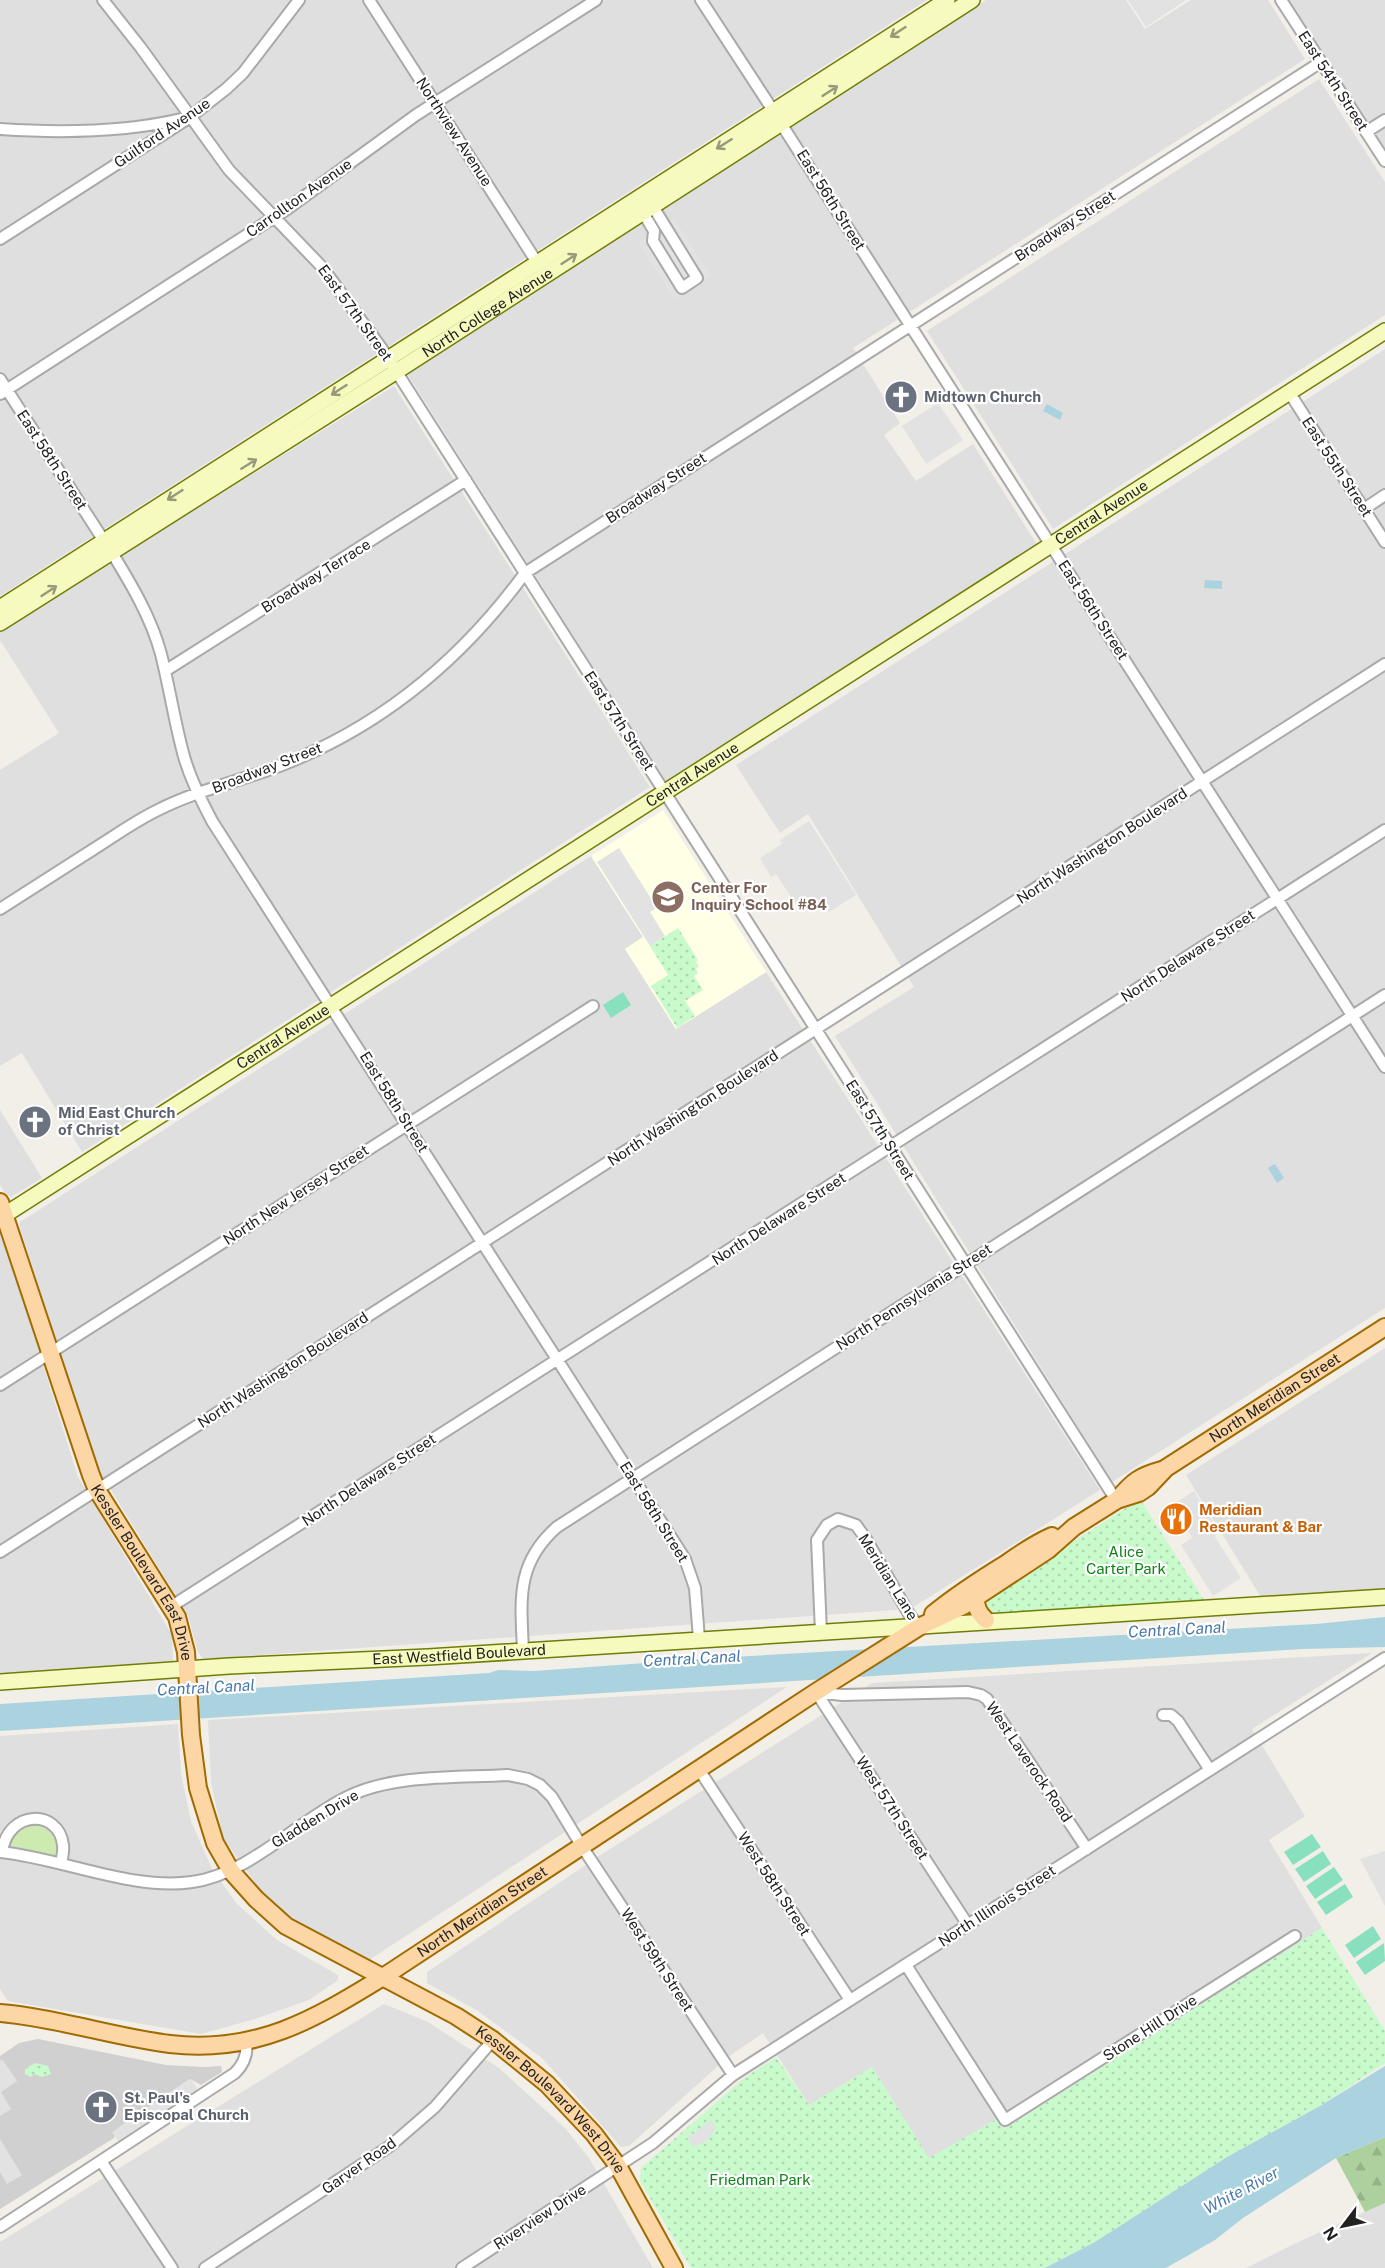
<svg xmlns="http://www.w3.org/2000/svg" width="1385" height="2268" font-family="'Public Sans',sans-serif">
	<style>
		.residential { fill: #e0dfdf }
		.education { fill: #ffffe5 }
		.religious { fill: #d0d0d0 }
		.grass { fill: #cdebb0 }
		.forest { fill: url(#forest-firs) }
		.park { fill: url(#park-dots) }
		.pitch { fill: #88e0be }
		.parking { fill: #e2e2e2 }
		.water { fill: #aad3df }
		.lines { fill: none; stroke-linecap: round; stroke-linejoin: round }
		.minor-casing { stroke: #a9a9a9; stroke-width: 14 }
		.secondary-casing { stroke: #707d05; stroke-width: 18 }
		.primary-casing { stroke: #a06b00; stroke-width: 20 }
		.minor { stroke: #fff; stroke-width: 10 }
		.secondary { stroke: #f7fabf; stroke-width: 15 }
		.primary { stroke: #fcd6a4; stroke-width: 16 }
		.oneway { stroke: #979978 }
		.labels { text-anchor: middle; stroke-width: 4.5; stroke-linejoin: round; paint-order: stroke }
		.street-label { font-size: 15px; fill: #222; stroke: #fff }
		.worship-label { font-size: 15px; font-weight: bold; fill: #5b616d; stroke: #fff; text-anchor: start }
		.education-label { font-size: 15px; font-weight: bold; fill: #785e54; stroke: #fff; text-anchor: start }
		.food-label { font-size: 15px; font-weight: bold; fill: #c56008; stroke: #fff; text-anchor: start }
		.park-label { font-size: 15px; fill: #0c8416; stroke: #fff }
		.water-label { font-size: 16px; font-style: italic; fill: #4a7aab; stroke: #fff }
	</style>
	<defs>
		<pattern id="forest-firs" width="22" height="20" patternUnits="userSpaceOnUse" patternTransform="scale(1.5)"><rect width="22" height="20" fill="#add19e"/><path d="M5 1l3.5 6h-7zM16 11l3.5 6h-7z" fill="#95b388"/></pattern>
		<pattern id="park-dots" width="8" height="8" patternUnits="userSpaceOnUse" patternTransform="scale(1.5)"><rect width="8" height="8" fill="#c8facc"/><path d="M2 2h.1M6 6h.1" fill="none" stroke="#acd6af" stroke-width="1.8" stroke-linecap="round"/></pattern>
	</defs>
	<rect width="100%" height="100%" fill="#f2efe9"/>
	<path class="residential" d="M0,0h927l-927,596z
		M986,0h140l19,29 46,-29h77l37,59 -452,289 47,75 -16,12 32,46 57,-37 65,102 -371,237 -261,-411 198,-130z
		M1288,0h97v148z
		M1319,79l66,103v133l-332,214 -126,-198z
		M1385,349v959l-273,174 -277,-446 79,-49 -106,-173 -28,19 -44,-68z
		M394,386l256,401 -568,365 -60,-99 -22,13v-296l59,-37 -59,-93v-9z
		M591,856l52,81 -18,12 51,80 90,-57 334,518 -185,116 -20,4 -692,49 -5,-7 -10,-36 -91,-149 -78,-242 1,-3z
		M0,1110l42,68 -31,19 -6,-4 -5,-8z
		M0,1227l78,250 94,158 1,27 -173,13z
		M1385,1348v240l-123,11 -76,-124z
		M1372,1653l-120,76 53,87 -36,24 53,88 -319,201 -6,-10 -68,40 -57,-92 -63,38 -46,-72 -35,24 -99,89 -8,1 -79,-89 -64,-47 -51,-28v-11l172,-116 273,-173z
		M787,1687l-418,273 -71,-37 -34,-28 -41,-57 -12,-56 -3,-62z
		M178,1724l3,50 10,47 21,48 25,35 40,36 61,35v5l-29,20 -54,19 -54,15 -193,-33 -8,-12v-253z
		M384,2004l44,18 71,46 66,60 24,30 64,110h-653v-26z
		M1385,2203v65h-139l50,-25z"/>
	<path class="education" d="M663,810l103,162 -90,57 -51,-80 18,-12 -52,-81z"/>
	<path class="religious" d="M38,2039l128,26 38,2 17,-1 1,6 -21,13 -11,-6 -72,49 -4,10 -114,71v-153l19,-13z"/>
	<path class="grass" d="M33,1824c14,2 31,18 22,33l-42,-8 -3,-5c4,-12 11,-17 23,-20z"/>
	<path class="forest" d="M1385,2137v66l-20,9 -29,-54z"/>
	<path class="park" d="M678,928l20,32 -2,2 3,4 -3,3 2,4 -4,3 9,14 -18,11 10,15 -18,12 -26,-42 17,-11 -18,-29z
		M1140,1499l66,104 -215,11 -9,-14z
		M1322,1928l63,103v32l-65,43 -93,51 -132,85 -50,26h-354l-51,-87 1,-13 102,-89 33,-22 33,48 63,-38 57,91 68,-39 7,10z
		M35,2063l13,3 3,8 -9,3 -8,-3 -3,3 -6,-3v-5z"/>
	<path class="pitch" d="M623,992l8,13 -20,13 -8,-13z
		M1312,1834l9,13 -28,18 -9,-13z
		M1323,1851l8,13 -27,18 -9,-13z
		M1334,1867l9,13 -28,19 -9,-13z
		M1345,1884l8,13 -27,18 -9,-13z
		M1373,1926l8,13 -27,19 -9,-13z
		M1384,1943l1,18 -20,14 -9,-13z"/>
	<path class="parking" d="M1128,0h58l-40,27z
		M675,220l36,56 -37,23 -35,-56z
		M938,403l25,37 -37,24 -24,-38z
		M809,821l47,74 -27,17 -8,-12 -20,12 -25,-38 -5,3 -11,-19 22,-14 -2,-4z
		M619,848l38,60 -7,4 15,24 -15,10 -53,-84z
		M1194,1491l23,37 -2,9 26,41 -28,18 -32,-51 11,-7 -5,-9 5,-3 -15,-24z
		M1385,1851v55l-25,-47z
		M2,2059l15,22 -16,11 10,17 -11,7v-55z
		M191,2079l8,12 -79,53 -8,-12z
		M711,2120l5,8 -9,13 -14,6 -6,-9z
		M0,2139l22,36 -15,9 -7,-12z"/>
	<path class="water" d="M1047,404l16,9 -3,7 -17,-9z
		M1205,580l17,1v8l-18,-1z
		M1275,1164l9,14 -7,5 -9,-15z
		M1385,1617v30l-82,2 -1303,82v-27l489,-31 9,-3 36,1 181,-13 601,-34z
		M1385,2066v71l-49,21 -93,60 -28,22 -49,28h-121l50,-26 132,-85 93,-51z"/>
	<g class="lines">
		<g class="minor-casing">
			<path id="minor" d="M103,0l38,48 88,122 93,97 60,82 734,1151
				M369,0l169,264
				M701,0l73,112
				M1281,0l104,161
				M780,122l605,945
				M0,129c60,4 122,4 181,-10
				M1366,132l19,-12
				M642,211l12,20 -1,10 29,47 15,-10 -45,-73
				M0,239l190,-122 36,-28 17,-16 56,-73
				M0,379l104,162
				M1289,392l96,150
				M0,394l287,-185 129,-94 180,-115
				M1364,509l21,-14
				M111,551c20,33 40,66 50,103 8,32 13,64 21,95 6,25 18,49 30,72l473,738 10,29 4,51
				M165,671l301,-191
				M0,909c33,-21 66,-42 100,-64 19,-12 37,-25 58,-35 39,-20 83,-29 124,-45 100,-39 180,-106 243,-192l796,-511
				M0,1385l593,-379
				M0,1552l1385,-888
				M172,1606l1213,-776
				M821,1632l-4,-92 10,-15 11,-6 18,6 10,14 43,75 10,13
				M523,1651c-2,-50 -8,-87 34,-124l828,-532
				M816,1692l26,3 126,-3 13,3 6,4 100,150
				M816,1692l152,233
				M1163,1715h8l7,6 32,49
				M698,1768l152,232
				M0,1852c61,6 133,39 192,30 57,-8 104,-60 155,-85 46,-23 110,-19 161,-22l20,4 12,6 12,12 29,48 152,230
				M2,1852c6,-43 57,-43 61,-7 1,6 -1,12 -2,19
				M906,1965l99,155 290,-184
				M101,2161l71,107
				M0,2227l235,-154c9,-9 13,-20 11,-32
				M205,2268l185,-122 45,-39 58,-67
				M462,2268l191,-125 80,-68 652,-417"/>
		</g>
		<g class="secondary-casing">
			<g id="secondary">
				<path d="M0,608l947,-608"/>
				<path id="s1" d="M0,623l397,-252 575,-371"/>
				<path id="s2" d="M0,1218l1385,-887"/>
				<path id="s3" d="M0,1682l229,-16 199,-9 957,-60"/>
			</g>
		</g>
		<g class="primary-casing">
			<g id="primary">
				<path id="s4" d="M0,1202l91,273 6,15 80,127 9,35 5,83 7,53 17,55 16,28 25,28 30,27 170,90 37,24 54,44 47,50 24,32 56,102"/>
				<path d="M1118,1499c15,-18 22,-23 44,-29"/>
				<path d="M976,1597c-1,9 3,17 10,23"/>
				<path d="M933,1614c23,-19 48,-35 74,-51 14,-10 29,-20 45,-27"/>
				<path id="s5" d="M0,2013c58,5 113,24 170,31 86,10 143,-24 213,-67l433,-285 103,-65 44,-21 85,-56 26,-23 43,-27 22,-7 9,-6 18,-19 219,-141"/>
			</g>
		</g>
		<use href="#minor" class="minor"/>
		<use href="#secondary" class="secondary"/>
		<use href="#primary" class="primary"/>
	</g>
	<defs><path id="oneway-shaft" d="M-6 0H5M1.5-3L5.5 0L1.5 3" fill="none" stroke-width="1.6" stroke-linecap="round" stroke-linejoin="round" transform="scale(1.5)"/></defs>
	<g class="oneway">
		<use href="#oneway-shaft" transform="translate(898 32) rotate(147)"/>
		<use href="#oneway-shaft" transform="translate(830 91) rotate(-33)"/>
		<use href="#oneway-shaft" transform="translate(724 144) rotate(148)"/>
		<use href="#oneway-shaft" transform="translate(569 259) rotate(-33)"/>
		<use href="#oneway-shaft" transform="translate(339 390) rotate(147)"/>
		<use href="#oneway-shaft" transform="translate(249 464) rotate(-32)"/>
		<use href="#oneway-shaft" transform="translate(175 495) rotate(147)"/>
		<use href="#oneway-shaft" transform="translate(49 591) rotate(-33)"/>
	</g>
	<defs>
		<g id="church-disc" transform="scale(1.725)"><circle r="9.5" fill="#6b7280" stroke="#fff"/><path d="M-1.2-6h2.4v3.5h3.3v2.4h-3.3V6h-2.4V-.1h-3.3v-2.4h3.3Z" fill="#fff"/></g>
		<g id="school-disc" transform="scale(1.725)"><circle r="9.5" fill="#8d6e63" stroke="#fff"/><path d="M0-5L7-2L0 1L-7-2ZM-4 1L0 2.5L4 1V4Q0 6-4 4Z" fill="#fff"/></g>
		<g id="restaurant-disc" transform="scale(1.725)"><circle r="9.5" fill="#e8710a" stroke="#fff"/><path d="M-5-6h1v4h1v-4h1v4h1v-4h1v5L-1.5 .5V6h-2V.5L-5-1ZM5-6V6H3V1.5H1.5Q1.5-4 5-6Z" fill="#fff"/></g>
	</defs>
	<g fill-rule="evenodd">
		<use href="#church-disc" x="901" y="397"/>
		<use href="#school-disc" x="668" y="897"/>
		<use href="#church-disc" x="35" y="1122"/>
		<use href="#restaurant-disc" x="1176" y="1519"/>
		<use href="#church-disc" x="101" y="2107"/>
	</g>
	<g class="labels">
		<g class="street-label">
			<text transform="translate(1333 81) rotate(57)" y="5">East 54th Street</text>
			<text transform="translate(454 132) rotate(57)" y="5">Northview Avenue</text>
			<text transform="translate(162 133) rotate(-34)" y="5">Guilford Avenue</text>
			<text transform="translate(299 198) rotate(-35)" y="5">Carrollton Avenue</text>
			<text transform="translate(831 200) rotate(58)" y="5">East 56th Street</text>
			<text transform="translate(1065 226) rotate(-33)" y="5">Broadway Street</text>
			<text dy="5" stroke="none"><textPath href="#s1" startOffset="578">North College Avenue</textPath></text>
			<text transform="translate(355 313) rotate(54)" y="5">East 57th Street</text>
			<text transform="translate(52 460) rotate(57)" y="5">East 58th Street</text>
			<text transform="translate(1337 467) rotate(57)" y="5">East 55th Street</text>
			<text transform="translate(656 488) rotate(-33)" y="5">Broadway Street</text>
			<text dy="5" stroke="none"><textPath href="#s2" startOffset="1308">Central Avenue</textPath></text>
			<text transform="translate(316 576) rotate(-32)" y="5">Broadway Terrace</text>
			<text transform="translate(1093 610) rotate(57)" y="5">East 56th Street</text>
			<text transform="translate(619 721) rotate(57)" y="5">East 57th Street</text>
			<text transform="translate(267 768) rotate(-21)" y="5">Broadway Street</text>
			<text dy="5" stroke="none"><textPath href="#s2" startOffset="822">Central Avenue</textPath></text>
			<text transform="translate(1102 846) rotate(-33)" y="5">North Washington Boulevard</text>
			<text transform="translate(1188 956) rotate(-33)" y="5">North Delaware Street</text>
			<text dy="5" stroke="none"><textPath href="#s2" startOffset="336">Central Avenue</textPath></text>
			<text transform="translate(394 1102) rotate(58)" y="5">East 58th Street</text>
			<text transform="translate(693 1108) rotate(-33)" y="5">North Washington Boulevard</text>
			<text transform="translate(880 1130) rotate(58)" y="5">East 57th Street</text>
			<text transform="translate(296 1195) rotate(-33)" y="5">North New Jersey Street</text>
			<text transform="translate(779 1219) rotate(-33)" y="5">North Delaware Street</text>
			<text transform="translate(914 1297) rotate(-33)" y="5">North Pennsylvania Street</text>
			<text transform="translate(283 1370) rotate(-33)" y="5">North Washington Boulevard</text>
			<text dy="5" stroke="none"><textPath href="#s5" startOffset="1467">North Meridian Street</textPath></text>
			<text transform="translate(369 1480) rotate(-33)" y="5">North Delaware Street</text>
			<text transform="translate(654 1512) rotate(58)" y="5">East 58th Street</text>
			<text dy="5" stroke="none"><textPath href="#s4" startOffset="399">Kessler Boulevard East Drive</textPath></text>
			<text transform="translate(888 1577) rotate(58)" y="5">Meridian Lane</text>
			<text dy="5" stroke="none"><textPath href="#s3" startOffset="460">East Westfield Boulevard</textPath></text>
			<text transform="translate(1029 1762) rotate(56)" y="5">West Laverock Road</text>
			<text transform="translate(892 1808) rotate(57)" y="5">West 57th Street</text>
			<text transform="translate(315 1819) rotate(-31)" y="5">Gladden Drive</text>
			<text transform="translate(774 1884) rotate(57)" y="5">West 58th Street</text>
			<text transform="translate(997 1906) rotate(-33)" y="5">North Illinois Street</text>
			<text dy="5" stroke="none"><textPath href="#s5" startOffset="520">North Meridian Street</textPath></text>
			<text transform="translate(657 1960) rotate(57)" y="5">West 59th Street</text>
			<text transform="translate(1150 2028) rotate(-33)" y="5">Stone Hill Drive</text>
			<text dy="5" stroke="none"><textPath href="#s4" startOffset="1114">Kessler Boulevard West Drive</textPath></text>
			<text transform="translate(359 2166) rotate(-35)" y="5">Garver Road</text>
			<text transform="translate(540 2217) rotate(-33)" y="5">Riverview Drive</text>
		</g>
		<g class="worship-label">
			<text x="924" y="402">Midtown Church</text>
			<text x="58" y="1118">Mid East Church<tspan x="58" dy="17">of Christ</tspan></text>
			<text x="124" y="2103">St. Paul's<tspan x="124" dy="17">Episcopal Church</tspan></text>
		</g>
		<g class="education-label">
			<text x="691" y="893">Center For<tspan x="691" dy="17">Inquiry School #84</tspan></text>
		</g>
		<g class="food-label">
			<text x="1199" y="1515">Meridian<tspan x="1199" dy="17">Restaurant &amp; Bar</tspan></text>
		</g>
		<g class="park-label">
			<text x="1126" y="1557">Alice<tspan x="1126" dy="17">Carter Park</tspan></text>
			<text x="760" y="2185">Friedman Park</text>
		</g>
		<g class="water-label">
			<text transform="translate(1177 1629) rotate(-3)" y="6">Central Canal</text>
			<text transform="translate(692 1658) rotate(-3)" y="6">Central Canal</text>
			<text transform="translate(206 1687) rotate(-3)" y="6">Central Canal</text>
			<text transform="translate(1241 2190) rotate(-28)" y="6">White River</text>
		</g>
	</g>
	<g transform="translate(1343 2226) rotate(238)" stroke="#ffffff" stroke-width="4.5" paint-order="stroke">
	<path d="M0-4.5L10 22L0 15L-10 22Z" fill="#222222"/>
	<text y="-9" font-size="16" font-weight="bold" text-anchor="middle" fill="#222222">N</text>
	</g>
</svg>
